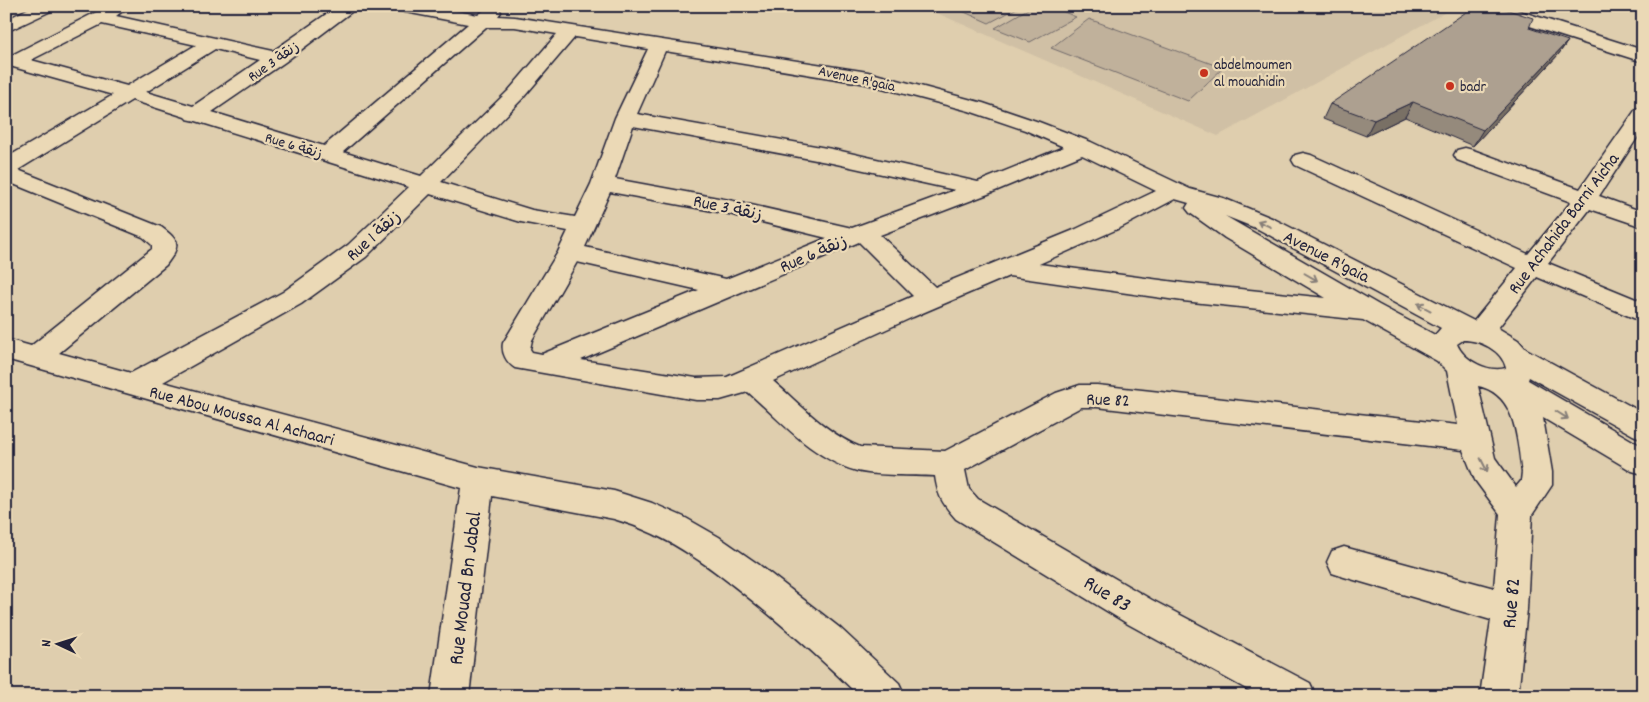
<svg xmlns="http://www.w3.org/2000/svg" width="1649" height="702" font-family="Dekko,'Playpen Sans Arabic',sans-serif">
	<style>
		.built { fill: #d0c0a5 }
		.green { fill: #c0b19b; stroke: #716a6b }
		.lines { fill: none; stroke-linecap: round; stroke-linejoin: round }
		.minor-casing { stroke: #22223b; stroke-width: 3 }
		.minor { fill: #ebd9b6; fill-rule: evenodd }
		.wall { fill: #958a7c; stroke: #22223b }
		.shaded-wall { fill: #797065; stroke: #22223b }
		.building { fill: #ada090; stroke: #22223b }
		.oneway { stroke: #867e78 }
		.poi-dot { fill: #c8321e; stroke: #ebd9b6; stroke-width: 2 }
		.labels { text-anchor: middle; stroke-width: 4.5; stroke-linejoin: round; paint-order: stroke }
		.far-street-label { font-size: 15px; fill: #22223b; stroke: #ebd9b6 }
		.far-poi-label { font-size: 15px; fill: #22223b; stroke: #ebd9b6; text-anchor: start }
		.street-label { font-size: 18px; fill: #22223b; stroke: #ebd9b6 }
		.near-street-label { font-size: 21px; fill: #22223b; stroke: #ebd9b6 }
	</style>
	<rect width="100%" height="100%" fill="#dfceae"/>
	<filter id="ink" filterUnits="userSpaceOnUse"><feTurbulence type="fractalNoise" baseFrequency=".02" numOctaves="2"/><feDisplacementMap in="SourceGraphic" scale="10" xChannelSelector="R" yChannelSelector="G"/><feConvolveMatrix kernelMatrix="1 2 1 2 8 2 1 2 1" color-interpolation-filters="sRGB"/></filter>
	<g filter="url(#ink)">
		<path class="built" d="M939,6h518l-239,130 -288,-126z"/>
		<path class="green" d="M951,6h70l-32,17z
			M1033,6h17l26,11 -46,25 -35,-14z
			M1089,19l134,49 -35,33 -137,-53z"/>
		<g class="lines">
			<g class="minor-casing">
				<path id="minor" d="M33,6h23l-3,4 -47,22v-12z
					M108,6h15l2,3 -9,7 157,35 65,-45h21l-74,56 -73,50 112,34 144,-122 -68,-13 -6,-1 -3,-4h40l47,9c7,-6 11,-9 20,-7l3,4 -3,4 17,1 353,55 115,31 56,19 52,20 99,47 33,9 51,21 200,102 43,-53 -222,-103 -3,-5 3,-5 8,-2 8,2 217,99 43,-52 -114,-42 -3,-5 3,-5 8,-2 8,2 107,39 56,-80 7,-2v22l-44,67 44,16v15l-53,-18 -42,54 95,39v20l-106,-45 -39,51 20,12 8,9 117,64v26l-10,-4 -104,-58 -1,3 115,67v27l-11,-3 -89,-53 9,54v13l-20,30 -5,94 -9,87h-38l11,-76 -147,-43 -12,-4 -5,-11 5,-11 12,-4 150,41 6,-74 -25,-34 -12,-30 -366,-43h-16l-116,63 4,19 9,10 174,101 158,83 6,13h-57l-131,-72 -172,-105c-14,-16 -18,-23 -21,-43 -22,-1 -58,0 -78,-5 -44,-12 -76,-50 -109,-79l-28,8h-24l-181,-32c-8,-5 -14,-15 -12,-25l55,-91 10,-21 -47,-9 -91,-28 -64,63 -65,47 -138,78 315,85 136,24 38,12 32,14 35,20 39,27 82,64 59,55 6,13h-46c-32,-32 -65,-61 -99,-89 -45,-37 -90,-72 -146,-88l-122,-23 -23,200h-38l30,-208 -455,-129v-20l25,7 121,-97v-4l-9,-8 -137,-56v-23l107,-63 -107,-30v-12l6,2zM102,24l94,21 -69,41 -96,-26zM486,27h29l42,7 -48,56 -88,86 -78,-24zM575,37l73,12 -33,69 -24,66 -16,33 -43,-7 -91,-28 82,-84zM215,49l45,11 -67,46 -47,-14zM665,51l202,33 102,27 56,19 39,17 -86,35 -146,-33 -195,-35zM132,100l53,17 2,2 9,2 213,66 -61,58 -65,47 -152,81 -72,-20 107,-88c15,-20 14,-24 -5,-38l-143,-57zM633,126l199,37 123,27 -103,38 -123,-28 -114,-21zM1082,155l74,36 -82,39 -139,57 -55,-52 108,-41zM610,192l119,22 98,24 -101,41 -141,-32zM1175,199l14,4 -3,5 4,5 35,25 101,60 -143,-15 -144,-19 83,-37zM1225,216l33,13 183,99 -6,7 -56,-30zM859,242l54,54 -186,81 -31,1 -115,-18zM577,262l122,28 -157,64 -10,-2 -2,-3 2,-9zM1009,276l174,25 180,19 74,41 10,10 11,54 -361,-40h-17l-24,8 -111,58 -85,-4c-33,-13 -60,-43 -87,-66l140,-64zM1463,340c17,0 39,10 43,28 -17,5 -42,-7 -49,-24zM1478,386c39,8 39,54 44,86l-1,9 -5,6 -21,-29z
					M1476,6h28l139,44v12l-164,-52z"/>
			</g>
			<use href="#minor" class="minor"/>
		</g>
		<path class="wall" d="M1568,41l-10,14 -85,91 -68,-29 -39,19 -43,-17 7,-15z"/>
		<path class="shaded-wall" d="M1568,41l-10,14 -85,91 10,-16z
			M1413,102l-8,15 -39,19 8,-16z"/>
		<path class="building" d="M1475,6h21l37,12 -4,10 39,13 -85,89 -70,-28 -39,18 -44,-16z"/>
		<defs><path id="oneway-shaft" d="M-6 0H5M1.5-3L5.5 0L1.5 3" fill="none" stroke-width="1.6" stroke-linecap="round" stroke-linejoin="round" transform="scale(1.25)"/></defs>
		<g class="oneway">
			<use href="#oneway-shaft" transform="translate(1264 224) rotate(-155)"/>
			<use href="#oneway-shaft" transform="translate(1311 277) rotate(30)"/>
			<use href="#oneway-shaft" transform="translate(1424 307) rotate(-152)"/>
			<use href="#oneway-shaft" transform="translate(1562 415) rotate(32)"/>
			<use href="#oneway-shaft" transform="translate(1484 465) rotate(63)"/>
		</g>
	</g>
	<g class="poi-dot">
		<circle cx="1204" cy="73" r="5"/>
		<circle cx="1450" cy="86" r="5"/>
	</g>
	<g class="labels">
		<g class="far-street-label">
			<text transform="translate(273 61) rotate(-35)" y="5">Rue 3 زنقة</text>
			<text transform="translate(857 78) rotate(12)" y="5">Avenue R'gaia</text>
			<text transform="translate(294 145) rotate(17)" y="5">Rue 6 زنقة</text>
		</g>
		<g class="far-poi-label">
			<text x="1214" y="69">abdelmoumen<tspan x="1214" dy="17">al mouahidin</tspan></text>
			<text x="1460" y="91">badr</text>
		</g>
		<g class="street-label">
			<text transform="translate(728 207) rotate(12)" y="6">Rue 3 زنقة</text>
			<text transform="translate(1563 223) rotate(-53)" y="6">Rue Achahida Barni Aicha</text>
			<text transform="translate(373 235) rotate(-42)" y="6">Rue 1 زنقة</text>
			<text transform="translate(813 253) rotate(-23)" y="6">Rue 6 زنقة</text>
			<text transform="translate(1327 256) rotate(27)" y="6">Avenue R'gaia</text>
			<text transform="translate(1108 399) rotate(2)" y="6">Rue 82</text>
			<text transform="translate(242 415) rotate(15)" y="6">Rue Abou Moussa Al Achaari</text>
		</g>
		<g class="near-street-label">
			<text transform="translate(464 588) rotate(-83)" y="7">Rue Mouad Bn Jabal</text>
			<text transform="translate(1108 593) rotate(31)" y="7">Rue 83</text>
			<text transform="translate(1510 603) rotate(-85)" y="7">Rue 82</text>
		</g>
	</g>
	<rect width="1649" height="702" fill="none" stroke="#ebd9b6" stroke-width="25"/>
	<rect x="12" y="12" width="1624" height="677" fill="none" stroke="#22223b" stroke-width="2" filter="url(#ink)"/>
	<g transform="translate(58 644) rotate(274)" stroke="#ebd9b6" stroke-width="4" paint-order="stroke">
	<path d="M0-4L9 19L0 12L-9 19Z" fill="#22223b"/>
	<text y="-8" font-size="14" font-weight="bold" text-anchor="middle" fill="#22223b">N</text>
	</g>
</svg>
